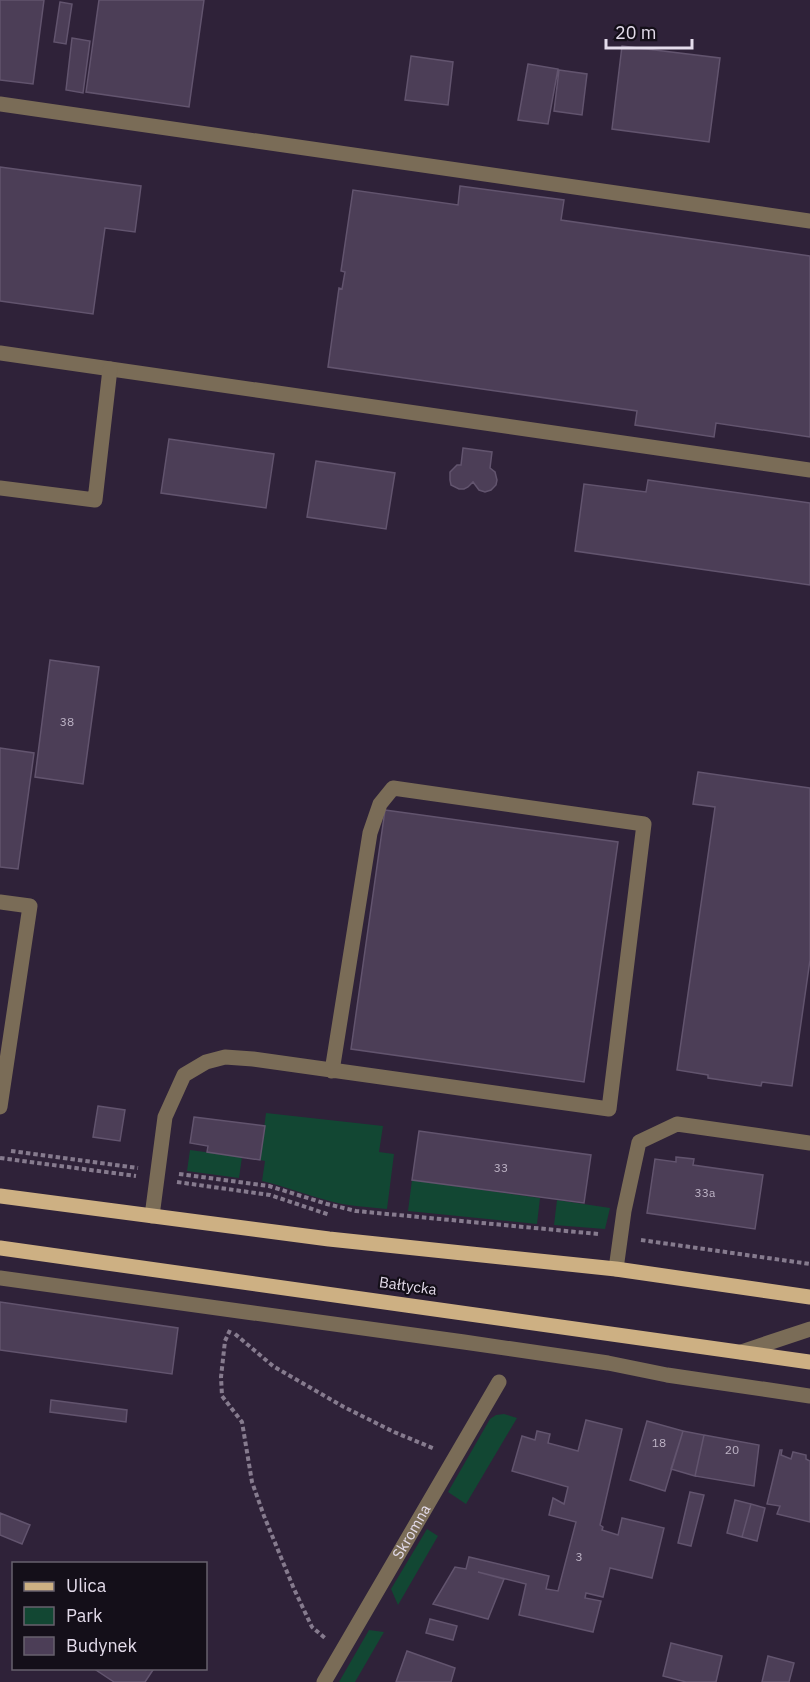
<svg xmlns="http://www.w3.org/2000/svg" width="810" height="1682" font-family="'IBM Plex Sans',sans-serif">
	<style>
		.green { fill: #124733 }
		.building { fill: #4c3e57; stroke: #62546e; stroke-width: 1.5 }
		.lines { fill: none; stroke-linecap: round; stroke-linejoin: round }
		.path { stroke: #867b8e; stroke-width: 4; stroke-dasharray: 4.5 3; stroke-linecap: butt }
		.minor { stroke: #7a6c57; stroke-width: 15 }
		.major { stroke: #cdb083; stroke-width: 15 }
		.labels { text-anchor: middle; stroke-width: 4.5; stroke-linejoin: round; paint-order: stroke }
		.number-label { font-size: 12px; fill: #beb4c6 }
		.street-label { font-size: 15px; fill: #e4dceb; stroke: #140f19 }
	</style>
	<rect width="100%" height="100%" fill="#2f2239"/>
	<path class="green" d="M266,1113l117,13 -4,26 15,2 -7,55c-21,-2 -41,-3 -61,-9 -22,-6 -42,-14 -64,-19l3,-20 -5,-1z
		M190,1150l52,7 -3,21 -52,-7z
		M412,1180l128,18 -3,26 -129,-13z
		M557,1200l53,8 -5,21 -51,-4z
		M504,1414l13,4 -51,86 -18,-12 42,-73 6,-4z
		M427,1529l11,7 -40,69 -7,-16z
		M369,1630l15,2 -29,50h-16z"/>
	<path class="building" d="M0,0h44l-11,84 -33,-4z
		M99,0h105l-15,107 -103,-15z
		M60,2l12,2 -6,40 -12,-2z
		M72,38l18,3 -7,52 -17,-3z
		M622,46l98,12 -11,84 -97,-13z
		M411,56l42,6 -5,43 -43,-5z
		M528,64l30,5 -10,55 -30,-4z
		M559,70l28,4 -5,41 -28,-4z
		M0,167l141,19 -6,46 -30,-4 -12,86 -93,-13z
		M460,186l104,14 -3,20 249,36v181l-94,-14 -2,14 -79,-12 2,-14 -309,-44 11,-79 3,1 3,-17 -4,-1 12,-81 105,15z
		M169,439l105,15 -8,54 -105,-15z
		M463,448l29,4 -2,16 5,4 2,8 -1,5 -5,5 -6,2 -6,-2 -6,-8 -5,5 -4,2h-5l-8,-4 -1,-5v-8l7,-7h4z
		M316,461l79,12 -9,56 -79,-12z
		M648,480l162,23v82l-235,-34 9,-67 62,8z
		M50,660l49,7 -16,117 -48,-7z
		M0,748l34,5 -16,116 -18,-2z
		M698,772l112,16v172l-18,126 -30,-4 -1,4 -53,-8v-3l-31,-5 38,-263 -22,-3z
		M385,810l233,32 -34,240 -233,-33z
		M98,1106l27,4 -5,31 -27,-4z
		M194,1117l71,9 -5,34 -53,-8 1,-6 -18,-3z
		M419,1131l172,24 -7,48 -172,-23z
		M676,1157l18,2 -1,6 70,10 -8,54 -108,-16 8,-54 21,3z
		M0,1302l178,26 -6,46 -172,-24z
		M51,1400l76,10 -1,12 -76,-10z
		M586,1420l36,9 -22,96 3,2 -1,3 16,5 4,-17 42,10 -12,50 -42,-10 -7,29 -17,-4 -1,5 16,3 -8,31 -74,-17 7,-31 -48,-12 26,7 -16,40 -55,-15 22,-37 11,2 3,-12 80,19 -3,13 12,2 18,-69 -27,-7 4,-17 11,6 4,-17 -56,-16 10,-35 13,4 2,-9 13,3 -2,9 30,8z
		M647,1421l36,10 -18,60 -35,-11z
		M683,1431l21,4 -9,41 -24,-7z
		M704,1435l55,10 -5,41 -59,-10z
		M780,1450h2l-1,5 10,4 2,-7 13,3v4l4,2v61l-33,-8 3,-8 -13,-2z
		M690,1492l14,3 -13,51 -13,-3z
		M735,1500l16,4 -9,33 -15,-4z
		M751,1504l14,4 -8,33 -15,-4z
		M0,1513l30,12 -8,19 -22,-9z
		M430,1619l27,7 -4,14 -27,-7z
		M671,1643l51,13 -6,26h-30l-23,-6z
		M407,1651l48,17 -4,14h-55z
		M768,1656l26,7 -5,19h-27z
		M93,1668h57l3,2 -8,12h-31z"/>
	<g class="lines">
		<path class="path" d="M11,1151l127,17
			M0,1158l136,18
			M179,1174l90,12 58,18 29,7 242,23
			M177,1182l93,13 60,20
			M641,1240l169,24
			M230,1330l-5,11 -4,36 1,19 20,26 10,60 12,34 30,73 18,38 13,11
			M235,1334l38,32 71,41 50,25 41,17"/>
		<g class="minor">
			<path d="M0,104l810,117"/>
			<path d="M0,353l810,117"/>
			<path d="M0,488l95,12 15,-131"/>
			<path d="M0,902l30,4 -30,201"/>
			<path d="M152,1216l13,-99 19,-42 22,-13 19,-5 28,2 356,50 35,-285 -251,-36 -13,16 -10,29 -38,238"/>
			<path d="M616,1269l8,-58 15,-69 38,-18 133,19"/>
			<path d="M0,1278l464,64 144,21 59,12 143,21"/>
			<path d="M741,1352l69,-23"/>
			<path id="s1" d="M324,1682l175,-300"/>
		</g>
		<path class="major" d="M0,1196l329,43 287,30 194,28
			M0,1248l810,114"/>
	</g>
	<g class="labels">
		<g class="number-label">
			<text x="67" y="726">38</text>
			<text x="501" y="1172">33</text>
			<text x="705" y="1197">33a</text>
			<text x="659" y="1447">18</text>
			<text x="732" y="1454">20</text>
			<text x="579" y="1561">3</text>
		</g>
		<g class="street-label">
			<text transform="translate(408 1286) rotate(8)" y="5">Bałtycka</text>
			<text dy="5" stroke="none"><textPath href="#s1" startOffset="174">Skromna</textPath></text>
		</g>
	</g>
	<rect x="12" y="1562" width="195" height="108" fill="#140f19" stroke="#67616d" stroke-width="1.5"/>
	<rect x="24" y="1582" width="30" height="9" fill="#cdb083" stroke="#67616d" stroke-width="1.5"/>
	<text x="66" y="1592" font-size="18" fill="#e4dceb">Ulica</text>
	<rect x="24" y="1607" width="30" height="18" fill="#124733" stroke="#67616d" stroke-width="1.5"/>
	<text x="66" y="1622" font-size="18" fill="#e4dceb">Park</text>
	<rect x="24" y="1637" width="30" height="18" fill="#4c3e57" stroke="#67616d" stroke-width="1.5"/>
	<text x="66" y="1652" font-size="18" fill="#e4dceb">Budynek</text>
	<path d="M606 39v9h86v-9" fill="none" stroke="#e4dceb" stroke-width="3"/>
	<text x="615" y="39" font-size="18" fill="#e4dceb" stroke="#140f19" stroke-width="4.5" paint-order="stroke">20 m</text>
</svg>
